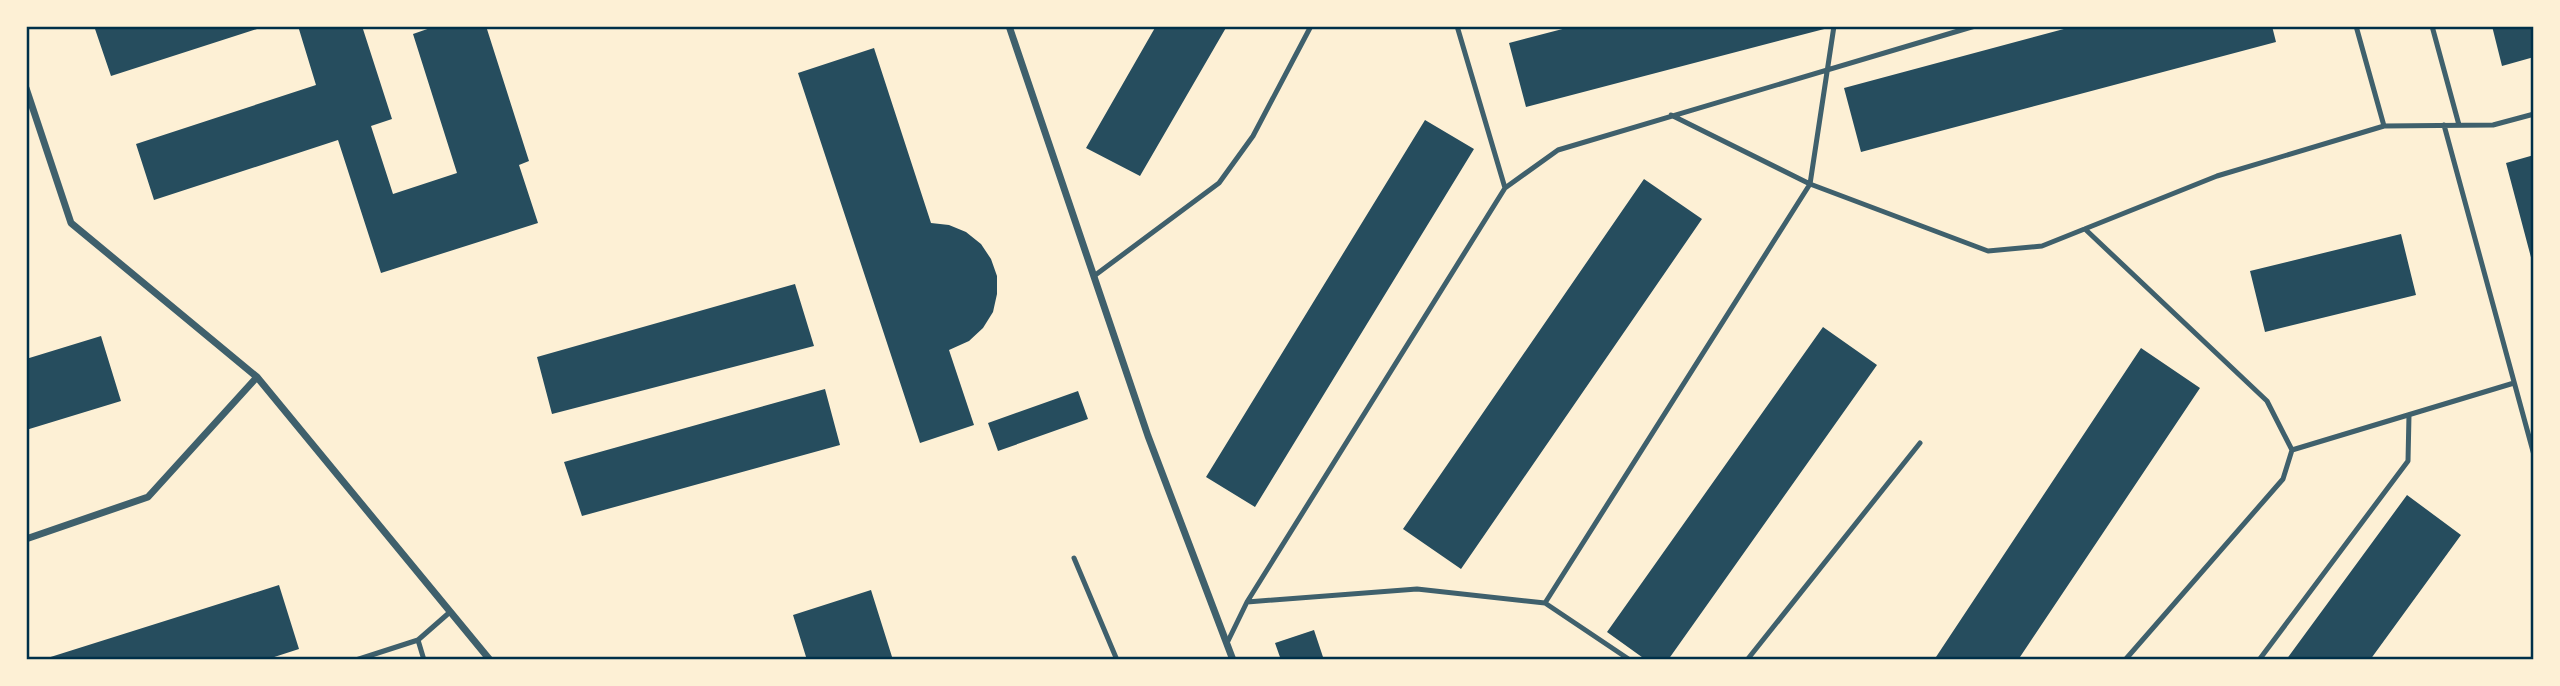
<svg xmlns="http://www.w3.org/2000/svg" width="2560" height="686" font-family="'Exo 2',sans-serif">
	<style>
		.building { fill: #264d5e }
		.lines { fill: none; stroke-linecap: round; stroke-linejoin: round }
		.service { stroke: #3f606c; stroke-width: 5 }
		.minor { stroke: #3f606c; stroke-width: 7 }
		.neatline { fill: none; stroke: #003049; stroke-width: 2.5 }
	</style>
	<rect width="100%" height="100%" fill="#fdf0d5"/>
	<path class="building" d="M94,26h169v1l-152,49z
		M298,26h64l30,93 -21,7 22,68 64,-21 -44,-139 23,-8h50l43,135 -10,4 19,58 -157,50 -43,-133 -184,60 -18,-56 180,-59z
		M1156,26h71l-87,150 -54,-28z
		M1574,26h258v1l-306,80 -17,-64z
		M2075,26h197l4,16 -415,110 -17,-64z
		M2492,26h42v31l-32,9z
		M874,48l57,175 18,2 17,7 15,12 10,15 6,17v18l-4,18 -10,16 -14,13 -20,9 25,75 -54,18 -122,-370z
		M1425,120l49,29 -219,358 -49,-30z
		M2534,155v110h-1l-27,-102z
		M1644,179l58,40 -241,350 -58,-40z
		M2401,234l15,61 -151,37 -15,-61z
		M795,284l19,62 -262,68 -15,-57z
		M1823,327l54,38 -209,295h-22l-39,-28z
		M101,336l20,65 -95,29v-71z
		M2141,348l59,40 -182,272h-84z
		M825,389l15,56 -258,71 -18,-54z
		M1078,391l10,28 -90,32 -10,-28z
		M2407,495l54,40 -91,125h-84z
		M279,585l20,64 -34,11h-224z
		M871,590l22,70h-86l-14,-45z
		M1314,630l10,30h-43l-6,-17z"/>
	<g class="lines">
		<path class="service" d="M1457,26l48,162
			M2356,26l28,100
			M2432,26l27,99
			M1671,115l139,69 178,67 54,-5 175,-70 167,-50 109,-1 41,-11
			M2444,125l90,330
			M2085,229l182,172 25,49 -9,29 -158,181
			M1094,276l125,-93 34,-47 58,-110
			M2292,450l222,-67
			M1074,558l43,102
			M1247,602l170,-13 128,14 85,57
			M1545,603l265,-419 24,-158
			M418,640l32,-28
			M1228,641l19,-39 258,-414 53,-38 417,-124
			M356,660l62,-20 6,20
			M1747,660l173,-217
			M2259,660l149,-199 1,-46"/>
		<path class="minor" d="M1009,26l139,410 85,224
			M26,88l45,135 186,154 233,283
			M26,539l122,-42 109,-120"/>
	</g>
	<rect width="2560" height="686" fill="none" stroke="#fdf0d5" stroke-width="56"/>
	<rect x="28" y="28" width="2504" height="630" class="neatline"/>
</svg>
